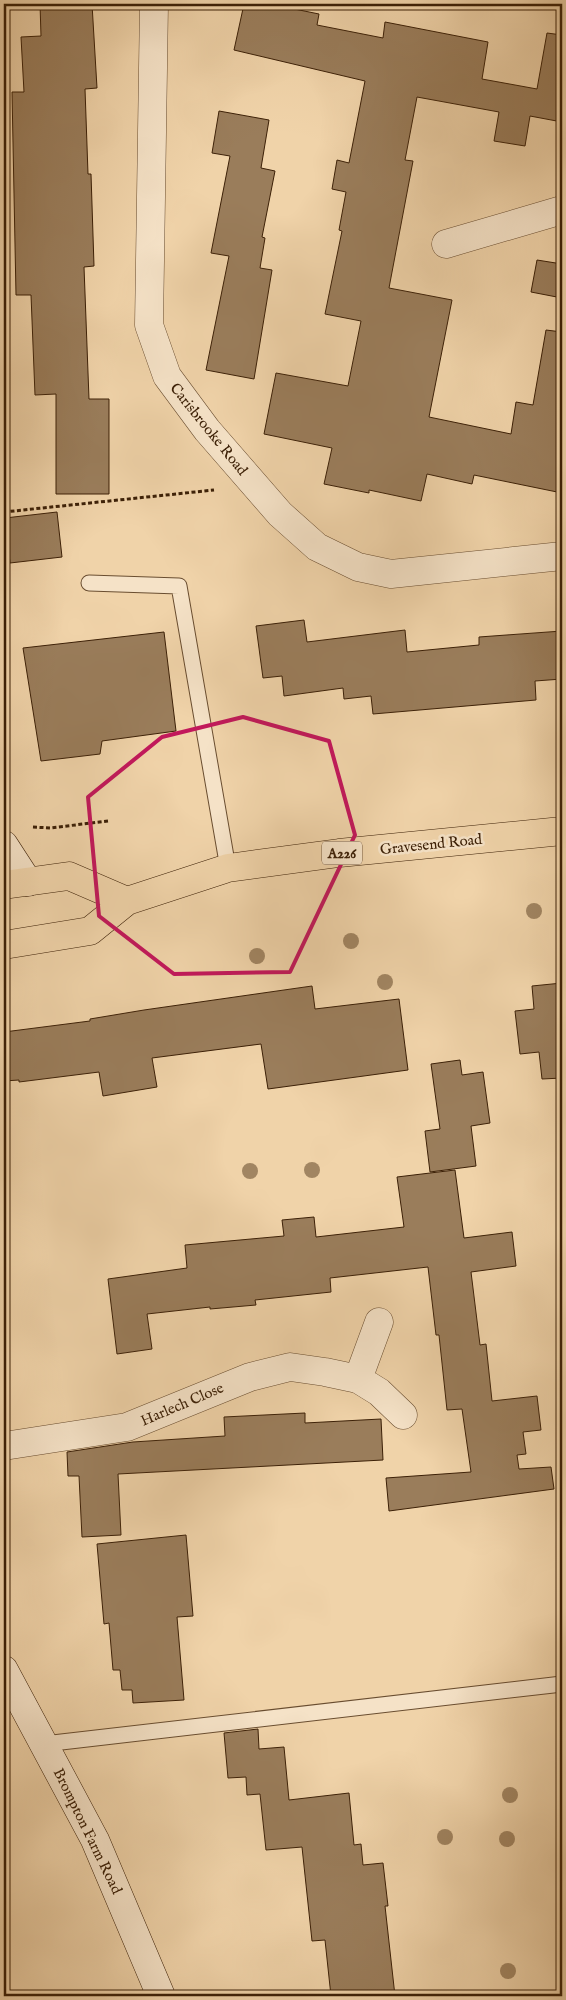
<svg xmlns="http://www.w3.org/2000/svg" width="566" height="2000" font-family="'IM FELL English',serif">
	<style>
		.building { fill: #9a7d5b; stroke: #3c2007 }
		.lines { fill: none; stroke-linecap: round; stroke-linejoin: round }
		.lane-casing { stroke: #694d30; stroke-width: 17 }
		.street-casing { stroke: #694d30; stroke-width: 29 }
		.secondary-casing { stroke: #3c2007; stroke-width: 29 }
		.primary-casing { stroke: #3c2007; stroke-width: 29 }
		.path { stroke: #3c2007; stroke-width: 3; stroke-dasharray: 4 2.5; stroke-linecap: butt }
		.lane { stroke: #f5e2c7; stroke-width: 15 }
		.street { stroke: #f5e2c7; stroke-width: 28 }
		.secondary { stroke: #f5e2c7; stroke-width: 28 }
		.primary { stroke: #f0d3a9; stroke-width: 28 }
		.tree { fill: #a18562 }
		.marked { fill: none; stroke: #c2185b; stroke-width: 4; stroke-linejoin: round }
		.labels { text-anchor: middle; stroke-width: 5; stroke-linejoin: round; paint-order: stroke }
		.shield { fill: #f5e2c7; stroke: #745a41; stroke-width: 1 }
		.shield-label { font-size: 14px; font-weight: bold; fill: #3c2007 }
		.street-label { font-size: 15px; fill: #3c2007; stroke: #f5e2c7 }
	</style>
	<rect width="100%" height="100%" fill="#f0d3a9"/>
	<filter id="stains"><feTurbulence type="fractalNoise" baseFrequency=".004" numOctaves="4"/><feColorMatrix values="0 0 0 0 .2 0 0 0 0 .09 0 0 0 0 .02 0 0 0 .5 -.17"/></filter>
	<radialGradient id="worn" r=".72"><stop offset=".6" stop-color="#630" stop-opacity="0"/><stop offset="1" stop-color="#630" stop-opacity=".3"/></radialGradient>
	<path class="building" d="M40,4h52l5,84 -12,1 3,85h3l3,92 -10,1 5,132h20v95h-53v-100l-21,1 -4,-100h-15l-4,-203h12l-3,-55 20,-1z
		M244,4h26l49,10 -2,11 66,13 2,-16 103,20 -6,37 55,10 10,-56 15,2v87l-32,-6 -5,30 -31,-5 5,-29 -82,-15 -12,63 8,1 -24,127 63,12 -23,117 82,17 5,-32 17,3 13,-75 16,2v161l-88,-18 -2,9 -45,-10 -6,27 -52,-11v3l-45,-9 8,-36 -68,-14 12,-61 72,13 13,-65 -36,-7 17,-83 -3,-1 7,-38 -14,-3 5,-29 12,3 16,-82 -131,-31z
		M219,111l50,9 -8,48 14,3 -13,66 3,1 -5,30 12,2 -18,109 -48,-9 23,-114 -18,-3 19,-97 -18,-3z
		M537,260l25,4v34l-31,-6z
		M57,512l5,45 -52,6 -5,-45z
		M304,620l3,22 98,-12 2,22 72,-7v-8l83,-6v48l-27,2 1,19 -163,14 -2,-18 -27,3 -1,-11 -59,8 -2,-20 -19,2 -7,-52z
		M164,632l12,99 -74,10 -2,13 -59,7 -18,-113z
		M562,983v95l-20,1 -3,-27 -19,2 -5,-43 19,-2 -2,-23z
		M312,986l3,23 84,-10 9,71 -140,19 -7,-45 -109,14 5,29 -54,9 -4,-24 -80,10v-2l-15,1v-49l86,-11v-2l54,-9z
		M460,1060l2,15 21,-3 7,51 -19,3 5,40 -46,6 -5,-41 15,-2 -9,-65z
		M455,1170l9,68 48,-6 4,34 -45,6 9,73 6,-1 6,57 45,-5 4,34 -18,2 3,22 -9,1 2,14 32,-2 3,22 -165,22 -3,-33 85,-6 -9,-63 -15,1 -8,-75h-3l-8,-68 -98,11 1,14 -76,8 1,5 -46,4v-2l-63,7 5,35 -35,5 -9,-75 79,-11 -2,-23 99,-9 -2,-16 32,-3 2,20 88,-10 -7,-50z
		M305,1413v10l76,-4 2,41 -265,14 3,61 -39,2 -3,-61h-11l-1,-24 66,-10 92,-6 -1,-19z
		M186,1535l7,81 -16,1 7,83 -51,3 -1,-13h-10l-2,-20h-7l-4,-47 -5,1 -7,-80z
		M258,1729l1,20 25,-2 5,53 60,-7 5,52 7,-1 2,21 20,-2 5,43h-3l10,90h-64l-6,-56 -13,1 -10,-94 -36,3 -6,-56 -13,1 -1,-18 -18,1 -4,-45z"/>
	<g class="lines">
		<g class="lane-casing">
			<path id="lane" d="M89,583l90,3 49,282
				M44,1744l518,-60"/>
		</g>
		<g class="street-casing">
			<path id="street" d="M154,4l-5,321 18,51 40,54 73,84 37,33 41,20 33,7 171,-18
				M446,244l116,-34
				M358,1379l21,-57
				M4,1446l123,-19 123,-50 40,-10 35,5 33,7 21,13 24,23"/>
		</g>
		<g class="secondary-casing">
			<path id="secondary" d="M4,845l24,37
				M4,1670l91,170 66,156"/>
		</g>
		<g class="primary-casing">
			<path id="primary" d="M4,885l65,-9 58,25
				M4,945l86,-14 37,-30 101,-33 111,-15 223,-22"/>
		</g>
		<path class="path" d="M4,512l210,-22
			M33,827l17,1 58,-7"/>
		<use href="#lane" class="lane"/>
		<use href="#street" class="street"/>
		<use href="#secondary" class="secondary"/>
		<use href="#primary" class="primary"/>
	</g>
	<g class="tree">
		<circle cx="534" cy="911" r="8"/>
		<circle cx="351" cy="941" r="8"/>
		<circle cx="257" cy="956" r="8"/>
		<circle cx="385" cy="982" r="8"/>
		<circle cx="312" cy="1170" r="8"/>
		<circle cx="250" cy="1171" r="8"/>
		<circle cx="510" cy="1795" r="8"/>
		<circle cx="445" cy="1837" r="8"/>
		<circle cx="507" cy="1839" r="8"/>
		<circle cx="508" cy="1971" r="8"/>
	</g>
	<path class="marked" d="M243,717l86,24 26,94 -65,137 -116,2 -75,-58 -11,-119 74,-60z"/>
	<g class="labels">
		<rect class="shield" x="322" y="841.5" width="40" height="23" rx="4"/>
		<g class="shield-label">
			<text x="342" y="858">A226</text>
		</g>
		<g class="street-label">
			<text transform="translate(209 429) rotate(51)" y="5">Carisbrooke Road</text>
			<text transform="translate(431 844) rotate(-6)" y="5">Gravesend Road</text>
			<text transform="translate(182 1404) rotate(-23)" y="5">Harlech Close</text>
			<text transform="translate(88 1831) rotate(64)" y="5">Brompton Farm Road</text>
		</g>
	</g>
	<rect width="566" height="2000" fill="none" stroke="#f0d3a9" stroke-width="20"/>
	<rect x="5" y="5" width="556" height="1990" fill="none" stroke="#3c2007" stroke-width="2.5"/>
	<rect x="10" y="10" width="546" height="1980" fill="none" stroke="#3c2007"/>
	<rect width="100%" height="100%" filter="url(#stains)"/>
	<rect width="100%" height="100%" fill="url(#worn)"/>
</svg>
